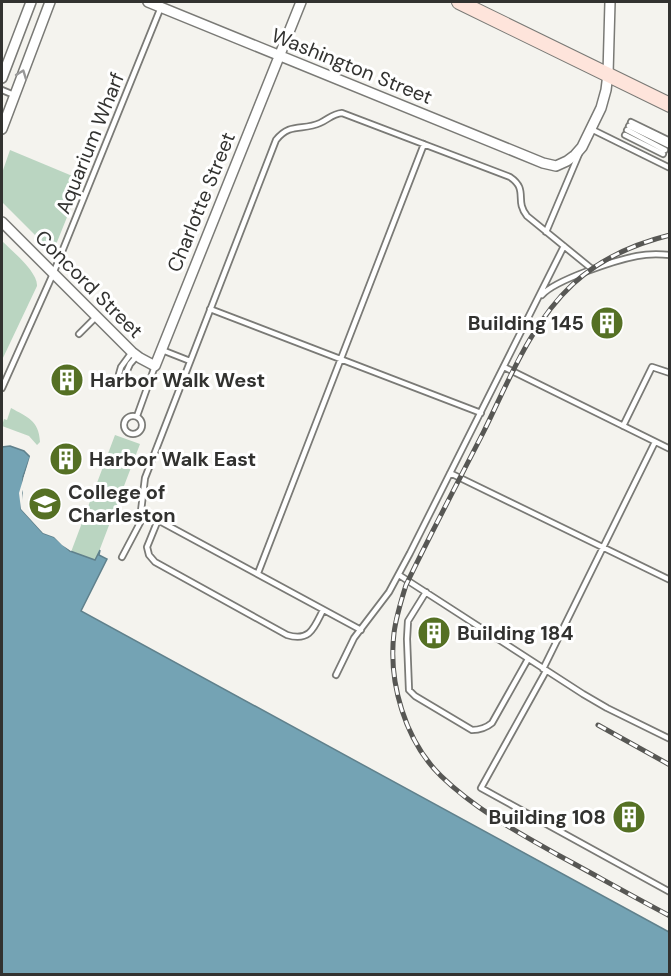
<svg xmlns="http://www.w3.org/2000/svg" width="671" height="976" font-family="'DM Sans',sans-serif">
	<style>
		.green { fill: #bad5c1 }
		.water { fill: #74a3b4; stroke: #60818c; stroke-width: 1.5 }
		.pier { fill: #f4f3ee }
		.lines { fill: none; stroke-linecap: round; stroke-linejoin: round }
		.service-casing { stroke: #7a7a76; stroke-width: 8 }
		.minor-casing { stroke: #7a7a76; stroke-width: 12 }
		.secondary-casing { stroke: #7a7a76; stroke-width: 16 }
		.service { stroke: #fff; stroke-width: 4.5 }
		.minor { stroke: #fff; stroke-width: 9 }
		.secondary { stroke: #fee4db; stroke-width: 14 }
		.rail-casing { stroke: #575754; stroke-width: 5 }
		.rail { stroke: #fff; stroke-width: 3; stroke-dasharray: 9; stroke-linecap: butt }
		.oneway { stroke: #989898 }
		.labels { text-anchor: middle; stroke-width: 6; stroke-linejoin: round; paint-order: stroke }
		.street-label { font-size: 20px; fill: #323230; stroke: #fff }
		.poi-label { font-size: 20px; font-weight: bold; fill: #323230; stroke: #fff; text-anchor: start }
	</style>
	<rect width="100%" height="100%" fill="#f4f3ee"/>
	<path class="green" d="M10,150l72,30 -25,62 -7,8 -48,-48v-29z
		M2,241c10,10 36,31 35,45l-35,74z
		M11,408c16,9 28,12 29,34l-3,3 -8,-9 -27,-10 2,-7 3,1z
		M115,435l25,9 -45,118 -24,-10z"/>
	<path class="water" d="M10,446l14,5 6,6 -7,20 -2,32 22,24 11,4 16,14 25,9 5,-10 -1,5 8,4 -26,52 588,321v42h-667v-527z"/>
	<path class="pier" d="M31,453l2,5 -11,35 2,15 21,22 11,5 8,8 8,6 -1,2 -9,-6 -8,-8 -11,-4 -22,-24 -2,-16z"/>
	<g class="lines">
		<g class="service-casing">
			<path id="service" d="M2,90l12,5
				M631,122l39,19
				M629,126l39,19
				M591,129l79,39
				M627,130l38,20
				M625,135l38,19
				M546,232l33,-78
				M542,295c13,-15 74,-35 95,-39 10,-2 22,-2 33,-1
				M210,309l271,104
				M79,334l17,-17
				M162,350l28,11
				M132,352l-11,15 -2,7 2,4 4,-3 5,-11 7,-8
				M504,367l166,82
				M2,388l51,-114 108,-267
				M137,416l18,-50
				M124 425a9 9 0 1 1 18 0a9 9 0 1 1-18 0Z
				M623,426l29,-59 18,6
				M450,473l220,107
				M141,511l220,119
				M158,520l-11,27 2,8 6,7 132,73c23,7 27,-7 36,-25
				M122,557l19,-36v-10l4,-33 131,-338c14,-18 27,-9 44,-17 9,-4 12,-9 22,-10l168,64c19,13 4,23 17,39l65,53
				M258,573l166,-429
				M399,575l184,119 24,14 63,31
				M426,592l-18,29 -1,18 2,51 6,6 57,34c8,0 14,-2 20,-7l36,-64
				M543,669l112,-227
				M546,671l-65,117 189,104
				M336,675l18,-37 35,-46 21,-39 154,-307"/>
		</g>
		<g class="minor-casing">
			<path id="minor" d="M148,2l395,161 13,3 11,-5 8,-6 7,-8 19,-39 5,-18 2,-16 2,-72
				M2,78l29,-76
				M2,129l48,-127
				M2,222l130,130 8,6 15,8 146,-364"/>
		</g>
		<g class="secondary-casing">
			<path id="secondary" d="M459,2l211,103"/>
		</g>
		<use href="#service" class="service"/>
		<use href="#minor" class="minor"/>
		<use href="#secondary" class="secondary"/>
		<g class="rail-casing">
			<path id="rail" d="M670,235c-36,9 -70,24 -97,49 -42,39 -64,96 -89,147 -26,51 -53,102 -78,154 -5,16 -10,32 -12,48 -6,49 11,108 47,143 34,33 76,56 117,79 37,20 74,41 112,61
				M598,725l72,40"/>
		</g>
		<use href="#rail" class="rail"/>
	</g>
	<defs><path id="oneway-chevron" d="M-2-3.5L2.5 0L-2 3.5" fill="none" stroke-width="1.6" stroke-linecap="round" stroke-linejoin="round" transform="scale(1.5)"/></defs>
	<use class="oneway" href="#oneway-chevron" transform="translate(22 74) rotate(-69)"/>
	<defs>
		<g id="building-disc" transform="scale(1.725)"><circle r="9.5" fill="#557024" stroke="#fff"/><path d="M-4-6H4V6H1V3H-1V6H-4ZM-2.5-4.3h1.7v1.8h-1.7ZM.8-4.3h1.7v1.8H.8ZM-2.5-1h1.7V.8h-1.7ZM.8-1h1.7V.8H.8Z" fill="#fff"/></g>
		<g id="university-disc" transform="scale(1.725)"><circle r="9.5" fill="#557024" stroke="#fff"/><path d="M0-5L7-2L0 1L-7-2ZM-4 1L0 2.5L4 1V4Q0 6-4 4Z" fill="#fff"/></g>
	</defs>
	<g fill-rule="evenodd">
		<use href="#building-disc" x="607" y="323"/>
		<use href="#building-disc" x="67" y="380"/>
		<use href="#building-disc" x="66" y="459"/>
		<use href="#university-disc" x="45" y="504"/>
		<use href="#building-disc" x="434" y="633"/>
		<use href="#building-disc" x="629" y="817"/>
	</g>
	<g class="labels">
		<g class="street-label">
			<text transform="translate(352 66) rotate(22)" y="7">Washington Street</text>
			<text transform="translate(90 143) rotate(-68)" y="7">Aquarium Wharf</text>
			<text transform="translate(201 202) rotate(-68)" y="7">Charlotte Street</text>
			<text transform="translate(89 284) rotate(45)" y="7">Concord Street</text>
		</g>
		<g class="poi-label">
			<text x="584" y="330" text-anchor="end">Building 145</text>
			<text x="90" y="387">Harbor Walk West</text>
			<text x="89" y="466">Harbor Walk East</text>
			<text x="68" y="499">College of<tspan x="68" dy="23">Charleston</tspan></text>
			<text x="457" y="640">Building 184</text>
			<text x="606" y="824" text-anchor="end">Building 108</text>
		</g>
	</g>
	<rect width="671" height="976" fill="none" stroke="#323230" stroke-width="6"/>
</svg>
